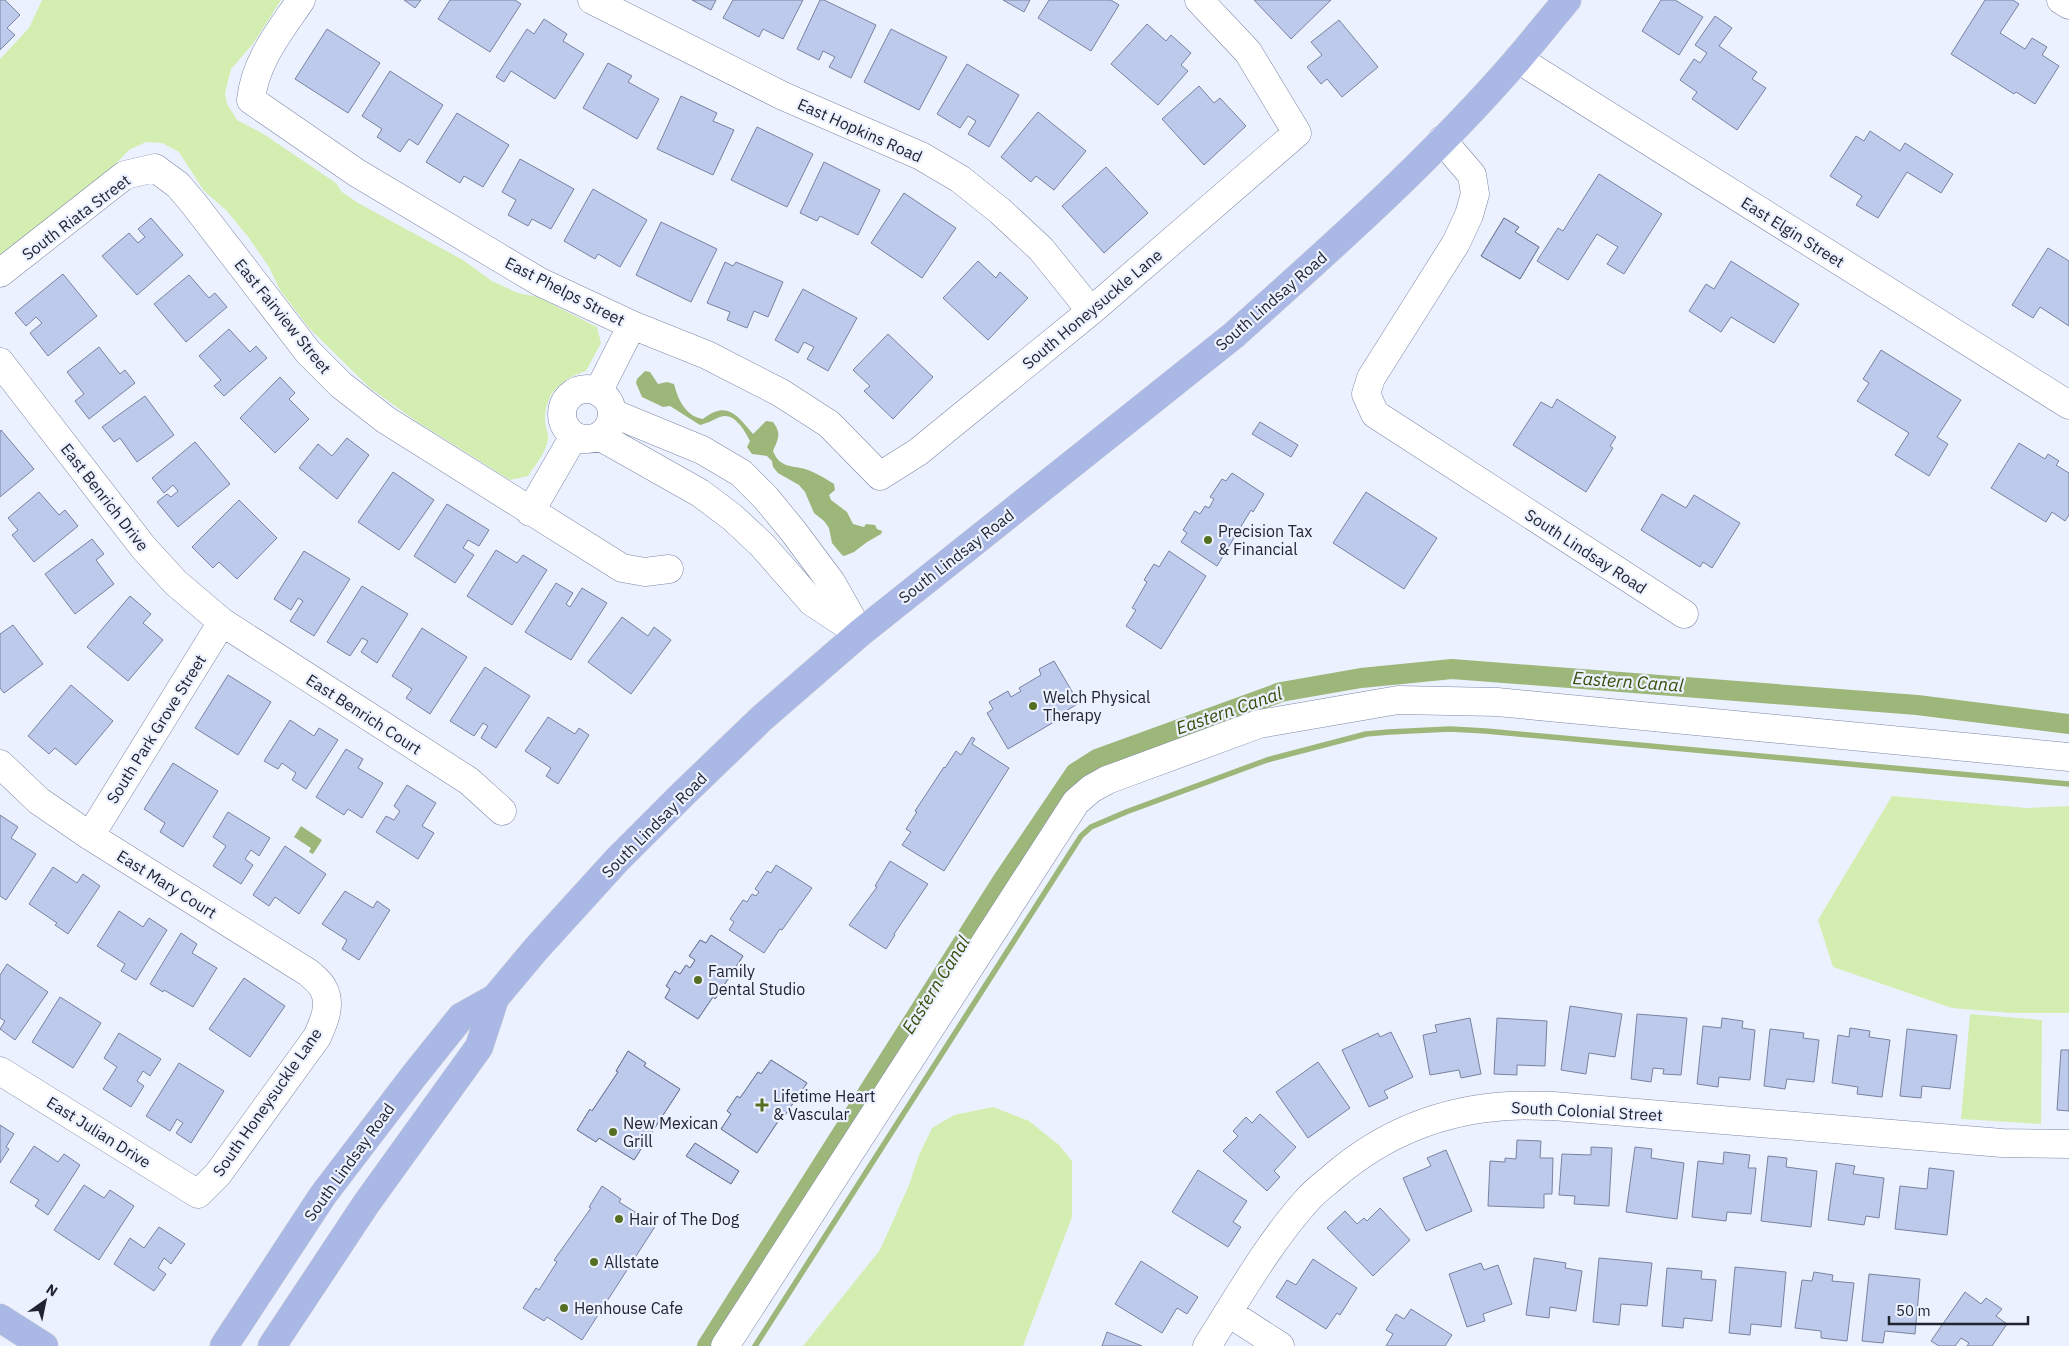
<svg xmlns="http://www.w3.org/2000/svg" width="2069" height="1346" font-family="'IBM Plex Sans',sans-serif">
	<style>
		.green { fill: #d4edb0 }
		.water { fill: #9db679 }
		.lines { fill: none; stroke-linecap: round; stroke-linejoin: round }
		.stream { stroke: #9db679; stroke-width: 5.5 }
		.canal { stroke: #9db679; stroke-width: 20 }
		.building { fill: #becaeb; stroke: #7883a1 }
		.minor-casing { stroke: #7d88a7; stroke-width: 29 }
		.major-casing { stroke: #d3d3d6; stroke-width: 29 }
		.minor { stroke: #fff; stroke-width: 28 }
		.major { stroke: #aab8e6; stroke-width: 28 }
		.poi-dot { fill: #556f22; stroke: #ecf1ff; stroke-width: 2 }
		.labels { text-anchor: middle; stroke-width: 4.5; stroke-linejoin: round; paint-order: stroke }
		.street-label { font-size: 16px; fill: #212532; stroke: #ecf1ff }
		.poi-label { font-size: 16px; fill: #212532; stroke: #ecf1ff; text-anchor: start }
		.water-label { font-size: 18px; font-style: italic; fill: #384e09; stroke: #ecf1ff }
	</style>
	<rect width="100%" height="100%" fill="#ecf1ff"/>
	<path class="green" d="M42,0h239l-28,44 -22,25 -6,24 2,11 10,16 25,13 74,50 6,9 16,11 105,57 29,21 26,12 20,4 59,30 4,16 -15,28c-24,8 -41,21 -41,49 -1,6 4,13 3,19 -2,14 -13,26 -20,37l-18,4 -94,-59 -46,-33 -61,-60 -29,-38 -11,-23 -20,-29 -23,-28 -22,-19 -25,-39 -17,-9 -16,-1 -17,8 -18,19 -111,86v-196l29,-31z
		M1892,796l135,12 42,-2v207h-59l-58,-5 -119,-41 -15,-47z
		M1970,1014l72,6 -1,104 -80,-5z
		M993,1107l36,14 30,24 13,16v56l-49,129h-220l77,-96 29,-65 10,-30 13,-27 22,-13z"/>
	<path class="water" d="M645,371l5,1 8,12 9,-2 7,2c4,15 11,32 29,35 24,-19 34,-4 50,15l13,-13 7,1c9,12 5,17 0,29 7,17 17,14 32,18 10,3 21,10 29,15l1,6 -6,5 2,5 16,12 6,12 11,3 2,-3 9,1 2,4 5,2 -1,3 -14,8 -13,10 -10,4 -2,-1 -10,-12 -3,-15 -5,-7 -10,-8 -9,-21 -6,-7 -21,-12 -5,-6 -1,-6 -5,-5 -15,-2 -5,-7 3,-6c-5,-10 -16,-30 -30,-24 -7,3 -12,6 -20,8l-30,-19 -7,1 -21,-10 -6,-14 1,-4z
		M301,826l21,14 -9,14 -4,-2 2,-4 -17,-11z"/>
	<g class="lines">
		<path class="stream" d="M755,1346l326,-510 10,-9 35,-15 141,-52 99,-26 23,-2 61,-3 36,2 583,53"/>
		<path class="canal" d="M707,1346l295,-465 73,-108 22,-14 184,-67 80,-14 91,-9 465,36 152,19"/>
	</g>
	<path class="building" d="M0,0h5l15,15 -13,13 8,7 -15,15z
		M404,0h17l-6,8z
		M450,0h65l6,4 -31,48 -52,-33z
		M692,0h24l-5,10z
		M733,0h70l-20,39 -20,-10 -4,8 -36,-19z
		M820,0h4l52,25 -25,53 -22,-11 6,-10 -12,-6 -4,9 -22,-11z
		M1003,0h27l-6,12z
		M1049,0h62l8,5 -28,46 -53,-33z
		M1254,0h77l-40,39z
		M1661,0h14l28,17 -24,38 -37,-24z
		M1985,0h28l6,4 -19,29 25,16 7,-11 15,9 -5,8 17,11 -24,38 -19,-12 -2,2 -63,-40z
		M1715,16l17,12 -13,18 38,26 -5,7 14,9 -29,42 -45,-31 5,-7 -17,-12 14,-21 6,4 7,-10 -12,-8z
		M544,19l23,15 -4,7 21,13 -29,45 -44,-28 -7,11 -8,-5 31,-48 7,5z
		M1339,20l39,47 -36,30 -15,-18 -6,5 -14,-17 15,-12 -11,-13z
		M1147,24l19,17 5,-6 20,18 -10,12 7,6 -30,34 -47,-41z
		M327,29l53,34 -32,50 -53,-34z
		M891,29l56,28 -28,53 -55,-28z
		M608,63l24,13 -4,6 31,17 -22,40 -54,-31z
		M967,64l52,31 -30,52 -21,-13 8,-13 -8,-5 -8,12 -23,-14z
		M390,71l53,34 -25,40 -9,-6 -9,13 -23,-15 5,-8 -20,-13z
		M1199,86l15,17 6,-5 26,28 -42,39 -42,-46z
		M681,96l36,17 -4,8 21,9 -21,45 -56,-26z
		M1038,112l48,39 -32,39 -18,-14 -5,6 -30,-25z
		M457,113l52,32 -26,42 -19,-11 -4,7 -34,-21z
		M757,127l56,27 -26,53 -56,-27z
		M1870,131l30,20 5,-8 48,31 -12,19 -34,-21 -29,46 -22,-13 6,-9 -32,-20 26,-40 8,5z
		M520,159l54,30 -23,40 -19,-10 -4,7 -20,-11 8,-15 -14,-8z
		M824,162l56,28 -22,45 -38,-19 -3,5 -17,-8z
		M1106,167l42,46 -44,40 -42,-47z
		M1599,174l63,40 -38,60 -17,-10 11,-17 -21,-13 -29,46 -31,-19 21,-33 5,3z
		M593,189l54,31 -27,47 -22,-13 -3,5 -31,-18z
		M904,193l52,35 -34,50 -51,-35z
		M151,218l32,37 -46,40 -35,-39 27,-23 9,10 7,-6 -7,-8z
		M1504,218l15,9 -4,5 24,15 -19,32 -39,-23z
		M1504,218l15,9 -4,5 24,15 -19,32 -39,-23z
		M661,222l56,27 -26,53 -55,-27z
		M2048,248l21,13v65l-29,-19 -7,11 -21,-13z
		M978,261l18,17 4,-6 28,26 -40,42 -45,-42z
		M1731,261l68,43 -25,39 -43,-26 -10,15 -32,-21 17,-27 8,5z
		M725,262l8,4 3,-4 47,20 -15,35 -14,-6 -7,17 -20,-8 3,-8 -23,-9z
		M63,274l34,42 -49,40 -18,-23 12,-10 -6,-6 -10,9 -11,-13z
		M189,275l20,23 6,-5 12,14 -41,35 -32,-38z
		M803,289l54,29 -29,53 -21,-12 7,-12 -10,-5 -6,11 -23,-13z
		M229,329l21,23 6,-6 11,12 -43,38 -10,-10 7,-6 -22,-24z
		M888,334l45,43 -40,42 -29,-28 6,-5 -17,-16z
		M99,347l21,27 5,-4 10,13 -46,36 -14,-18 9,-7 -17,-22z
		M1881,350l80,50 -24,37 11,7 -19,32 -34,-21 14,-22 -52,-32 12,-18 -6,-4z
		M280,377l15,16 -6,6 20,20 -34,34 -35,-35z
		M145,396l29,39 -37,27 -17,-24 -6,4 -12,-15z
		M1557,399l59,38 -6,9 3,2 -27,44 -73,-47 28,-43 11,6z
		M1260,422l38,23 -7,12 -39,-23z
		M1,430l33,39 -34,28v-65z
		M347,438l22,17 -32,44 -38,-31 19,-24 14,12z
		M195,442l35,42 -52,43 -21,-25 10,-8 4,3 7,-6 -5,-6 -9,8 -12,-15z
		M2019,443l26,16 3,-5 11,7 -3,4 13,8v42l-4,6 -13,-9 -6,10 -55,-34z
		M393,472l41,28 -35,50 -41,-28z
		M1232,473l32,21 -11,18 -2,-2 -34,56 -36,-24 6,-9 -4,-3 12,-19 5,3 5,-8 4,2 5,-9 -4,-2 12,-18 4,2z
		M39,492l20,23 6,-5 13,16 -44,36 -22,-27 6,-5 -10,-12z
		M1366,492l71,46 -33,51 -71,-46z
		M1662,494l24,14 8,-13 46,28 -28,45 -9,-6 -3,5 -59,-37z
		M239,500l38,38 -40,41 -18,-17 -6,6 -21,-21z
		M447,504l42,26 -10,16 -11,-6 -5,8 11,7 -19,28 -41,-27z
		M92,539l12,15 -8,6 18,24 -39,30 -30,-40z
		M496,550l21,13 6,-8 24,15 -35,55 -45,-29z
		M304,551l46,28 -36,57 -24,-15 13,-20 -5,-3 -7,12 -17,-11z
		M1169,551l37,25 -45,73 -35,-23 10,-16 -4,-2 15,-26 -3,-2 10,-16 5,3z
		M556,583l17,10 -7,11 4,3 12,-19 25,15 -36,57 -46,-28z
		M362,586l46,28 -31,49 -16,-11 7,-11 -6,-3 -12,18 -23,-14z
		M130,596l21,18 -8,9 20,17 -35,41 -41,-34z
		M622,617l26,19 6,-9 17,13 -40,54 -43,-32z
		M13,625l30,39 -39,29 -4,-5v-54z
		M422,628l45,29 -37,57 -24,-16 6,-9 -20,-13z
		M1054,661l25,42 -26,16 1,3 -46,27 -21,-36 6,-4 -4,-7 19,-11 3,6 10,-6 -2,-3 22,-13 -2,-6z
		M485,667l45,29 -34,52 -15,-10 7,-12 -5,-3 -9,13 -24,-15z
		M228,675l43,27 -33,53 -43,-27z
		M71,685l42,36 -37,44 -21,-17 -6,6 -21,-18z
		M548,717l27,17 4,-6 10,7 -31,49 -12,-8 5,-8 -26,-17z
		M290,720l24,16 5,-8 19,12 -32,49 -14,-9 4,-7 -14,-10 -4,6 -14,-8z
		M972,737l3,2 -3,5 37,24 -65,103 -42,-26 9,-13 -5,-3 11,-17 -2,-1 29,-44 1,1 11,-17 5,4z
		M346,749l17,10 -5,9 25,15 -21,35 -14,-9 -4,6 -28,-18z
		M173,763l45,28 -35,56 -23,-15 5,-9 -21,-14z
		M407,785l29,18 -14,23 12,7 -16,26 -42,-27 10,-16 8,4 6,-9 -6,-5z
		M228,812l42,26 -11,18 -8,-6 -6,9 8,6 -12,19 -28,-18 13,-20 -13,-9z
		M0,815l18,12 -7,11 25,16 -30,46 -6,-4z
		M285,846l41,28 -27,40 -24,-17 -6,9 -16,-11z
		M890,861l38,23 -34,50 1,1 -9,14 -37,-24 28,-38 -2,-1z
		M776,865l36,23 -30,42 -2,-1 -16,24 -35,-23 5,-8 -4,-3 13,-19 4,2 5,-8 4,2 3,-4 -4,-3 12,-18 4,2z
		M53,867l24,16 6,-9 17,12 -32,48 -13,-9 2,-2 -28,-19z
		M345,891l28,17 4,-7 13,9 -31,50 -17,-11 5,-9 -25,-16z
		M119,911l24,16 6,-9 18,12 -31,50 -15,-9 4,-7 -28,-18z
		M181,933l16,11 -5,9 25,15 -24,39 -29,-17 -1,2 -13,-8z
		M711,935l32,21 -28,43 -2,-2 -15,22 -33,-21 5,-9 -4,-3 9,-15 5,3 6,-9 4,3 5,-8 -6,-4 11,-16 6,3z
		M711,935l32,21 -28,43 -2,-2 -15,22 -33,-21 5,-9 -4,-3 9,-15 5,3 6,-9 4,3 5,-8 -6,-4 11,-16 6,3z
		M7,964l41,28 -33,48 -15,-11 5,-8 -5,-3v-43z
		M244,978l41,28 -35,51 -41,-28z
		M60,997l41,26 -28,45 -41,-26z
		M1570,1006l52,8 -7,43 -26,-4 -3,21 -25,-4z
		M1637,1014l50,4 -6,57 -18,-1 1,-5 -11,-1 -2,14 -20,-3z
		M1470,1018l11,56 -20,4 -2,-8 -29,5 -7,-40 14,-3 -2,-7z
		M1497,1018l50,3 -2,45 -28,-1v10l-23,-1z
		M1722,1018l21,3 -1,7 13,2 -5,50 -31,-3 -1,10 -21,-3 6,-58 18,2z
		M1850,1028l20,3 -1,6 21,3 -8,57 -25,-3 1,-7 -26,-4 6,-48 11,2z
		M1770,1029l34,4 -1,5 16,2 -5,42 -27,-3 -2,10 -21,-3z
		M1907,1029l50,6 -7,54 -28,-3 -1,12 -21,-2z
		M1391,1032l22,45 -29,14 4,7 -19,9 -27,-57 36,-17 2,4z
		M119,1033l42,26 -11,17 -7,-5 -6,10 7,5 -13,21 -28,-18 14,-22 -13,-9z
		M2061,1050h8v61l-12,-1z
		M628,1051l18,12 -2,3 36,23 -46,71 -35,-22 -3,4 -19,-12 13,-21 2,2 26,-39 -2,-1z
		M628,1051l18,12 -2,3 36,23 -46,71 -35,-22 -3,4 -19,-12 13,-21 2,2 26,-39 -2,-1z
		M771,1060l36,23 -26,38 -2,-1 -22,33 -36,-24 10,-15 -4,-3 10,-15 3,2 18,-26 3,2z
		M771,1060l36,23 -26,38 -2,-1 -22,33 -36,-24 10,-15 -4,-3 10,-15 3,2 18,-26 3,2z
		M1318,1062l32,46 -42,30 -32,-46z
		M179,1063l45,28 -33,52 -15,-10 7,-10 -6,-4 -7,12 -24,-15z
		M1260,1114l36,33 -22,24 6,6 -13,14 -44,-40 15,-15 -5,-5 13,-14 6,6z
		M0,1125l14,9 -8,13 3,2 -9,14z
		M1517,1140l24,1 -1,17h13l-1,36h-8v14l-56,-2 2,-45 15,1v-4l11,1z
		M695,1143l44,28 -8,13 -45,-28z
		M695,1143l44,28 -8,13 -45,-28z
		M34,1146l24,16 6,-8 16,11 -32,50 -13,-9 4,-6 -29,-18z
		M1591,1147l21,1 -3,58 -35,-2 1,-8 -16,-1 3,-41 29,1z
		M1635,1147l17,2 -1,9 33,5 -7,56 -51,-7z
		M1446,1150l26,61 -46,20 -23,-53 28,-12 -4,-8z
		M1724,1152l26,3 -2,13h8l-5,46 -24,-2 -1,9 -34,-4 6,-56 25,3z
		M1768,1156l19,2 -1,9 31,4 -6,56 -50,-6z
		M1836,1163l19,3 -2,8 31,4 -5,40 -13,-2 -2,9 -36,-5z
		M1929,1168l25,3 -7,64 -52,-6 5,-43 27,3z
		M1198,1170l49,31 -14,21 8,5 -13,20 -56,-35z
		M84,1185l20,13 6,-8 24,16 -35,54 -45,-30z
		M602,1186l19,13 -2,3 37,23 -74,115 -35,-23 -3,4 -21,-13 13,-20 3,2 18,-28 -3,-2 37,-52 -2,-1z
		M1380,1208l30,32 -37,36 -46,-48 18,-17 12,13 7,-6 3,3z
		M159,1227l26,17 -14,20 -7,-6 -6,10 8,6 -12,17 -40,-27 16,-26 14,10z
		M1534,1258l32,5 -1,5 17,3 -6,40 -26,-4 -1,11 -23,-3z
		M1599,1258l53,5 -5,43 -26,-2 -2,21 -26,-3z
		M1313,1259l44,29 -17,27 -3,-2 -11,16 -50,-32 11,-17 9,5z
		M1141,1261l57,36 -11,17 -10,-6 -15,25 -47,-29z
		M1481,1263l3,7 14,-5 14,39 -29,10 2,7 -18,6 -18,-53z
		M1735,1267l51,5 -5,55 -30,-3 -1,11 -21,-2z
		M1667,1268l35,3 -1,8 15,1 -4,41 -28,-3 -1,10 -21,-2z
		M1814,1272l19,3 -1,6 22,2 -7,58 -26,-3v-7l-26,-3 7,-48 10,1z
		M1869,1274l51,5 -5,55 -30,-3 -2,12 -21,-2z
		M1965,1292l16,12 5,-6 16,11 -6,7 11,8 -15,22h-25l2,-3 -8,-5 -6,8h-16l-8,-5z
		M1411,1309l41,26 -7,11h-59l7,-12 -7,-4 10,-16 8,5z
		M1107,1332l35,14h-40z"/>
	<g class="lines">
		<g class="minor-casing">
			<path id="minor" d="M301,0c-21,31 -46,61 -50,100l106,73 183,109 92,43 75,30 74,38 48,31 51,52 38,-24 173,-141 206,-178 -49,-81 -49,-52
				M592,0l191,96 138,60 39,23 40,32 41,38 50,62
				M2061,0l8,5
				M1518,59l551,346
				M1442,140l30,35 3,19 -6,21 -13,28 -85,135 -5,16 9,20 309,200
				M0,273l125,-98 30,-7 23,17 16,19 114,148 33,33 45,35 236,148 23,4 24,-3
				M0,362l143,185 33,36 46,39 247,159 33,30
				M562 414a25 25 0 1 1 50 0a25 25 0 1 1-50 0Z
				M598,392l34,-67
				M612,413l90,37 39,23 25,25 27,33 38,51 29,51
				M599,436l101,57 32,24 30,28 50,57 44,29
				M530,512l44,-76
				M0,764l39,37 51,35 219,137c4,4 11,9 14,15 9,16 1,34 -6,49l-99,137 -20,20 -198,-123
				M90,836l132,-214
				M1229,1313l51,33
				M725,1346l351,-544 15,-13 16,-9 152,-56 139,-24 99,2 572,55
				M1207,1346c32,-50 62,-104 102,-148 7,-8 17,-15 25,-22 50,-43 108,-66 174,-70 15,-1 30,0 45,0l449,37 67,1"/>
		</g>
		<g class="major-casing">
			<path id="major" d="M0,1318l44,28
				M224,1346l99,-151 90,-118 48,-60 34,-19 41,-49 81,-89 66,-66 79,-76 98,-85 374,-298c98,-88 199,-177 285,-277 16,-19 32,-39 48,-58
				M272,1346l94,-142 113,-157 16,-49"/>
		</g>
		<use href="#minor" class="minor"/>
		<use href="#major" class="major"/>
	</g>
	<g class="poi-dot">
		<circle cx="1208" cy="540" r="5"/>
		<circle cx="1033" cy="706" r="5"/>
		<circle cx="698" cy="980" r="5"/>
		<path d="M759.5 1097.5h5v5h5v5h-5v5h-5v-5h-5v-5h5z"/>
		<circle cx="613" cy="1132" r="5"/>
		<circle cx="619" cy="1219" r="5"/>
		<circle cx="594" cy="1262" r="5"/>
		<circle cx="564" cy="1308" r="5"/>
	</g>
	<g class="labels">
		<g class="street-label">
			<text transform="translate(860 130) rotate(24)" y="6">East Hopkins Road</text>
			<text transform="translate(76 217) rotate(-37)" y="6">South Riata Street</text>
			<text transform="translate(1793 232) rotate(32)" y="6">East Elgin Street</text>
			<text transform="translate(565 291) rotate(27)" y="6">East Phelps Street</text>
			<text transform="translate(1271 301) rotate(-41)" y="6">South Lindsay Road</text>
			<text transform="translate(1092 309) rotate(-40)" y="6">South Honeysuckle Lane</text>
			<text transform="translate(283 316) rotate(51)" y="6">East Fairview Street</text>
			<text transform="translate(105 497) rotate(52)" y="6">East Benrich Drive</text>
			<text transform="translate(1586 551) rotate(33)" y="6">South Lindsay Road</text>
			<text transform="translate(956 556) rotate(-38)" y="6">South Lindsay Road</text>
			<text transform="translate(364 714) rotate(33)" y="6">East Benrich Court</text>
			<text transform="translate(156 729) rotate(-58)" y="6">South Park Grove Street</text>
			<text transform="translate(654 825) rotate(-45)" y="6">South Lindsay Road</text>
			<text transform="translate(167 884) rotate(32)" y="6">East Mary Court</text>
			<text transform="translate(267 1102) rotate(-55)" y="6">South Honeysuckle Lane</text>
			<text transform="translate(1587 1111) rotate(3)" y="6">South Colonial Street</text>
			<text transform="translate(99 1132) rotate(32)" y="6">East Julian Drive</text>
			<text transform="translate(349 1162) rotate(-54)" y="6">South Lindsay Road</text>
		</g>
		<g class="poi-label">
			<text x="1218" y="537">Precision Tax<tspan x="1218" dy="18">&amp; Financial</tspan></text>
			<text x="1043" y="703">Welch Physical<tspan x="1043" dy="18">Therapy</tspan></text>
			<text x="708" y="977">Family<tspan x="708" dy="18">Dental Studio</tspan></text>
			<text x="773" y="1102">Lifetime Heart<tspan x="773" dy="18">&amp; Vascular</tspan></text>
			<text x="623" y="1129">New Mexican<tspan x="623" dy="18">Grill</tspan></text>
			<text x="629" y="1225">Hair of The Dog</text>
			<text x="604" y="1268">Allstate</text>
			<text x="574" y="1314">Henhouse Cafe</text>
		</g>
		<g class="water-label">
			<text transform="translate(1628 682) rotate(4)" y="6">Eastern Canal</text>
			<text transform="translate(1229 711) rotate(-19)" y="6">Eastern Canal</text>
			<text transform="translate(936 985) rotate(-58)" y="6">Eastern Canal</text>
		</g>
	</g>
	<g transform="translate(45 1301) rotate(33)" stroke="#ecf1ff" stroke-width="4" paint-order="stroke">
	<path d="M0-4L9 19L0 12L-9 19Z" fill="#212532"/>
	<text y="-8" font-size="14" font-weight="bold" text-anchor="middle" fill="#212532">N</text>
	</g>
	<path d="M1889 1316v8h139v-8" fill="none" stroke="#212532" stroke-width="2.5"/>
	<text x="1896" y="1316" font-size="15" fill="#212532" stroke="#ecf1ff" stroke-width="4" paint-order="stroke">50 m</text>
</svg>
